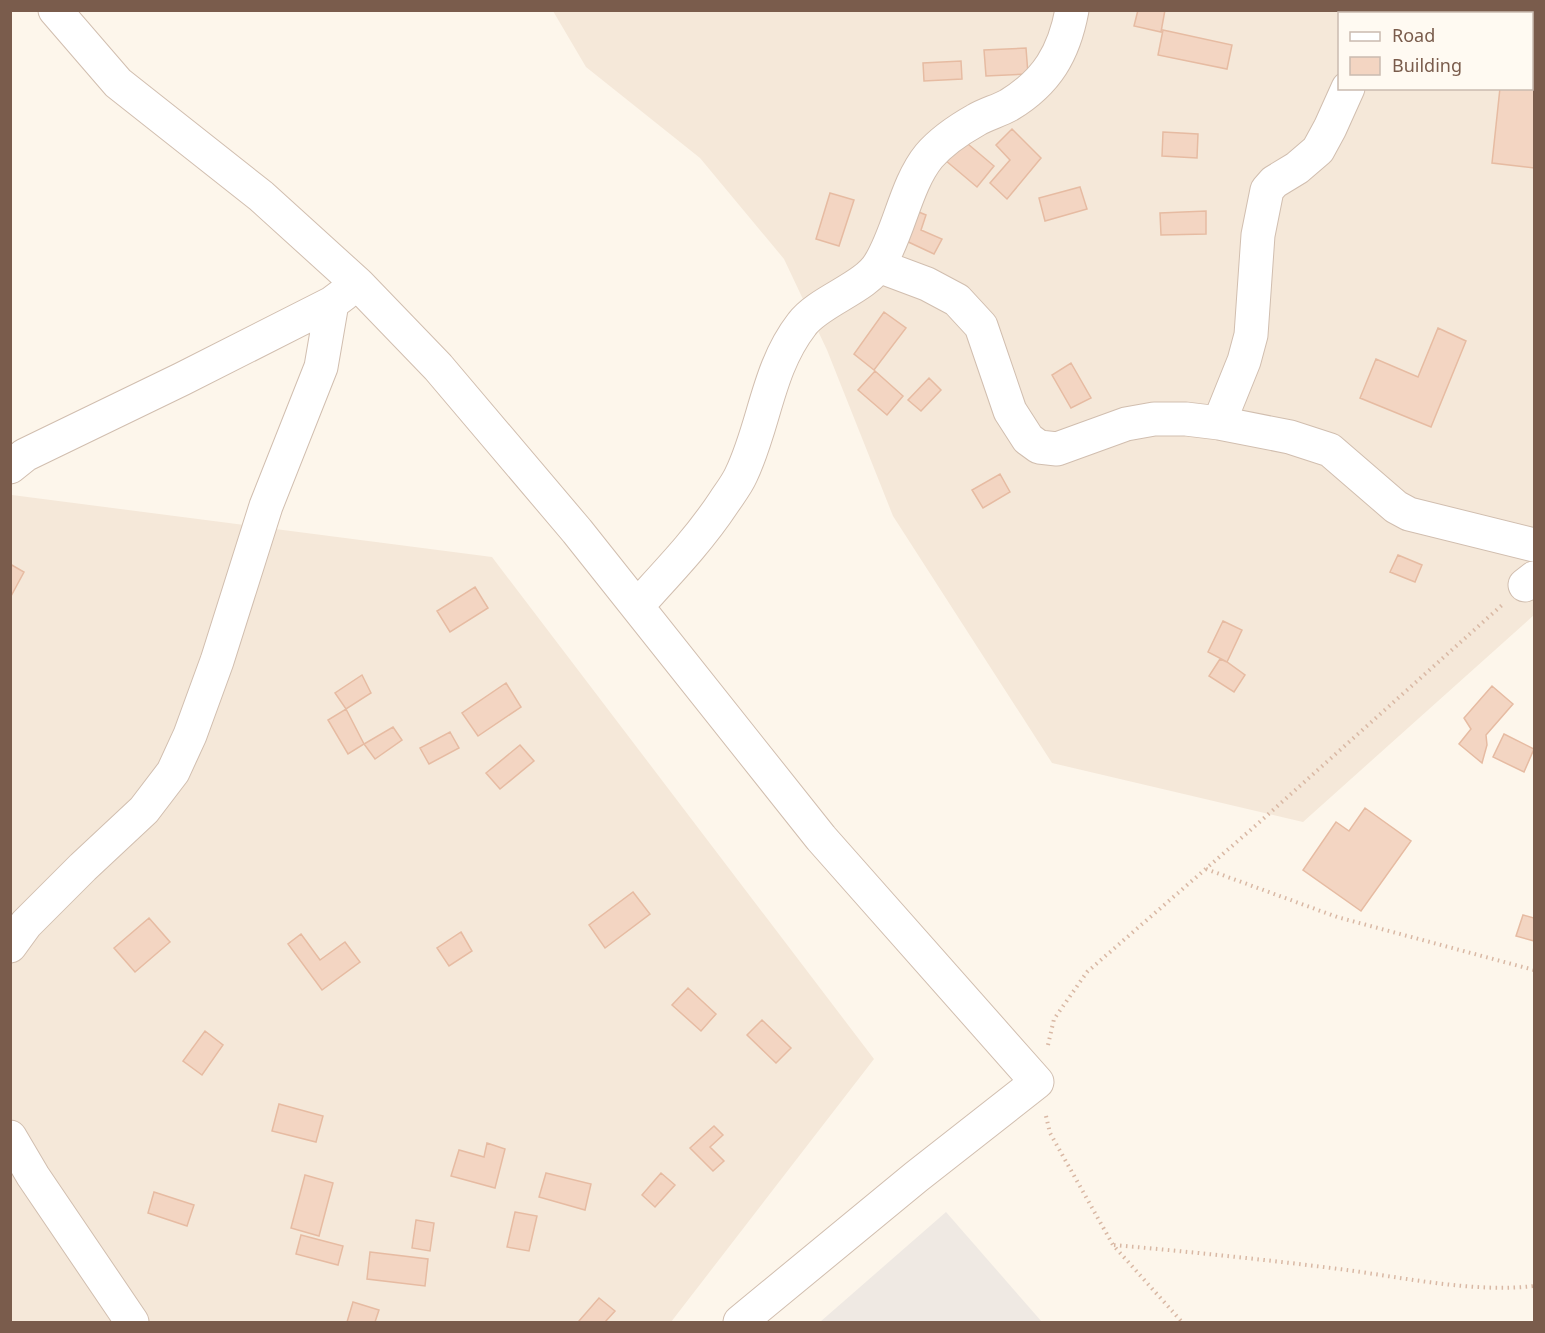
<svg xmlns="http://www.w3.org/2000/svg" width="1545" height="1333" font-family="'Noto Sans',sans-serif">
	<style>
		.residential { fill: #f5e8d9; fill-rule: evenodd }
		.industrial { fill: #efe9e3 }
		.building { fill: #f3d5c2; stroke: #e6bba2; stroke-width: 1.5 }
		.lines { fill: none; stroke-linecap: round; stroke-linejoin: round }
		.minor-casing { stroke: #d1beaf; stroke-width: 35 }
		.path { stroke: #d9b8a4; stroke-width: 4; stroke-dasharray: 1.5 4.5; stroke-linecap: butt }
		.minor { stroke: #fff; stroke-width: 33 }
	</style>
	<rect width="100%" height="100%" fill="#fdf6eb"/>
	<path class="residential" d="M553,11h981v604l-231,207 -251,-59 -159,-247 -66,-166 -43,-91 -84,-101 -114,-91zM1340,14h192v74h-192z
		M12,495l480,62 382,502 -203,263h-660l-1,-823z"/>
	<path class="industrial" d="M946,1212l96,110h-222z"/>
	<path class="building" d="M1138,10h27l-4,22 -27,-6z
		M1163,30l69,15 -5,24 -69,-14z
		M1532,37l2,1v130l-42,-5 8,-75h32z
		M1026,48l2,26 -42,2 -2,-26z
		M961,61l1,18 -38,2 -1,-18z
		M1012,129l29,29 -34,41 -17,-16 20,-23 -14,-15z
		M1163,132l35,2 -1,24 -35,-2z
		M962,139l32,27 -17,21 -32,-27z
		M1080,187l7,22 -42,12 -6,-23z
		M830,193l24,7 -15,46 -23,-7z
		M914,210l12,5 -5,15 21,9 -8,15 -32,-15z
		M1206,211v23l-45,1 -1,-22z
		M884,312l22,16 -32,42 -20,-16z
		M1438,328l28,13 -35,86 -71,-29 16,-39 42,18z
		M1071,363l20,35 -20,10 -19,-33z
		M875,371l28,25 -16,19 -29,-25z
		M929,378l12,12 -20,21 -13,-11z
		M1000,474l10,18 -27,16 -11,-18z
		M1398,555l24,10 -7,17 -25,-10z
		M10,564l14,8 -14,26z
		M475,587l13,21 -38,24 -13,-21z
		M1223,621l19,9 -15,32 -19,-10z
		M1220,659l7,3 18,13 -11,17 -25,-16z
		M362,675l9,18 -25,16 -11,-16z
		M506,683l15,24 -43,29 -16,-23z
		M1492,686l21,18 -27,31 1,10 -5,18 -23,-19 12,-15 -7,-11z
		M346,709l18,35 -16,10 -20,-34z
		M393,727l9,13 -27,19 -11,-15z
		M450,732l9,16 -30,16 -9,-16z
		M1504,734l30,15 -10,23 -31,-15z
		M520,745l14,16 -34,28 -14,-16z
		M1365,808l46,33 -50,70 -58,-41 33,-48 13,9z
		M633,892l17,22 -45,34 -16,-23z
		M1523,915l11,3v23l-18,-5z
		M149,918l21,24 -35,30 -21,-24z
		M461,932l11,19 -23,15 -12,-18z
		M301,934l19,26 25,-18 15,20 -38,28 -34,-46z
		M688,988l28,26 -15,17 -29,-26z
		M762,1020l29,28 -15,15 -29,-28z
		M205,1031l18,14 -21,30 -19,-14z
		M279,1104l44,12 -7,26 -44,-11z
		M714,1126l9,9 -13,12 14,14 -11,10 -23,-23z
		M487,1143l18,6 -10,39 -44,-12 8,-26 25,7z
		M546,1173l45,11 -6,26 -46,-13z
		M661,1173l14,12 -20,22 -13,-12z
		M305,1175l28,8 -14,53 -28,-8z
		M154,1192l40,13 -7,21 -39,-13z
		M515,1212l22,4 -8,35 -22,-4z
		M416,1220l18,3 -4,28 -18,-3z
		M301,1235l42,11 -5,19 -42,-11z
		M370,1252l58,7 -3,27 -58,-7z
		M599,1298l16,13 -10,11h-24l-2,-1z
		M353,1302l26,8 -4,12h-28z"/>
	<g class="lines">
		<g class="minor-casing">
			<path id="minor" d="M55,10l63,73 143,113 97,88 80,83 139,164 244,307 216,244 -121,95 -176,145
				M1369,14l1,-4
				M879,266l48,18 30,16 24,26 29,85 18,28 11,8 18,2 69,-25 28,-5h32l33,4 71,14 40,13 66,57 13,7 125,31
				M1219,423l25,-62 7,-26 7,-100 9,-45 7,-8 23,-14 21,-18 12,-22 18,-40
				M10,467l15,-12 157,-76 150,-76 12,-9
				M1525,585l9,-7
				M637,606c31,-34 62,-66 87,-104 6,-9 13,-18 17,-27 24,-50 26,-106 61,-151 17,-23 64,-36 78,-61 19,-31 26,-79 49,-107 12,-14 31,-27 47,-36 10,-6 22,-9 33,-15 38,-23 55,-52 63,-95
				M10,946l16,-22 57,-57 61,-57 29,-38 17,-37 27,-74 49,-155 55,-139 11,-64
				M10,1137l23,39 99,146"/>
		</g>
		<path class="path" d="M1206,869l131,48 197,53
			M1048,1045l6,-26 33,-47 175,-152 240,-215
			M1046,1116l4,17 63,112 69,77
			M1114,1245c78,7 156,15 233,25 58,8 130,23 187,16"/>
		<use href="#minor" class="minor"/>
	</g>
	<rect width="1545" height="1333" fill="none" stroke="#7a5c4c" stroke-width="24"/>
	<rect x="1338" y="12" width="195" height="78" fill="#fffaf2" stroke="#cabbb0" stroke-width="1.5"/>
	<rect x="1350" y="32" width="30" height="9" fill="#ffffff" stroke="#cabbb0" stroke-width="1.5"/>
	<text x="1392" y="42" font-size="18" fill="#7a5c4c">Road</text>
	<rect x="1350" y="57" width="30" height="18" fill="#f3d5c2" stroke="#cabbb0" stroke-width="1.5"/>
	<text x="1392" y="72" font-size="18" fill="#7a5c4c">Building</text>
</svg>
